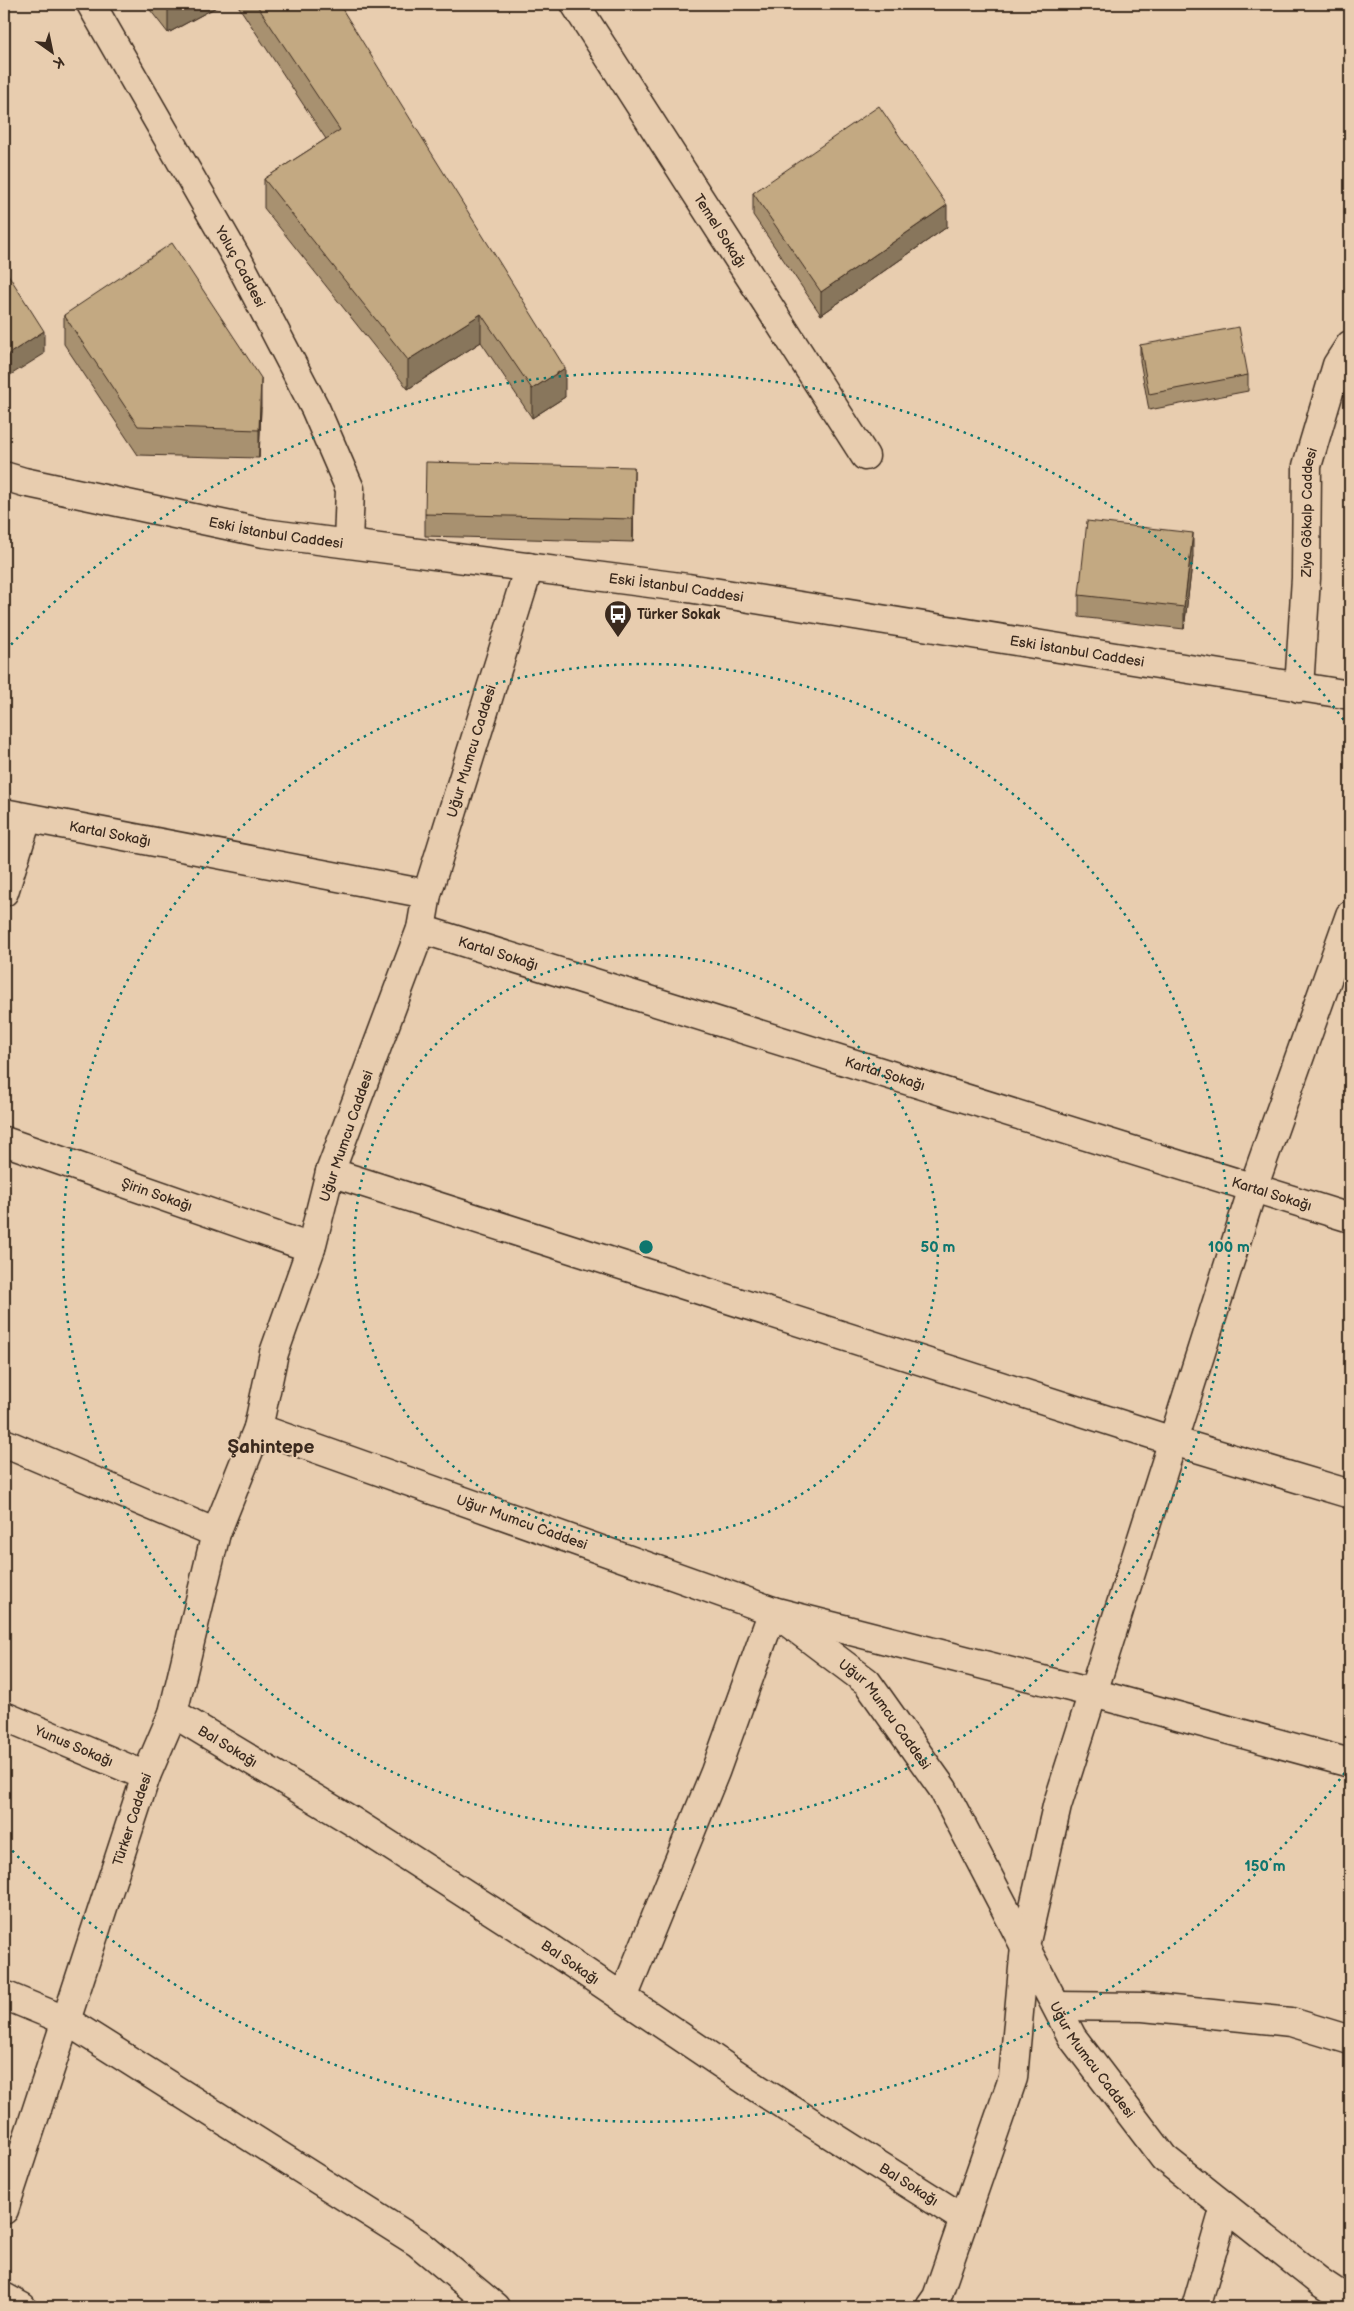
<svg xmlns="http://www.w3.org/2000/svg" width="1354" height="2311" font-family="'Balsamiq Sans',sans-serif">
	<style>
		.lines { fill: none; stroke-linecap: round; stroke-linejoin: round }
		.minor-casing { stroke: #3b2a1e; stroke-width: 31 }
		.tertiary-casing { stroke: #3b2a1e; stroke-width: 31 }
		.secondary-casing { stroke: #3b2a1e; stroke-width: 31 }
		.minor { stroke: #e8cdaf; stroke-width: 28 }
		.tertiary { stroke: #e8cdaf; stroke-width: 28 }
		.secondary { stroke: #e8cdaf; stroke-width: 28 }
		.wall { fill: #a89170; stroke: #3b2a1e }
		.shaded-wall { fill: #88765b; stroke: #3b2a1e }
		.building { fill: #c3a982; stroke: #3b2a1e }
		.ring { fill: none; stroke: #0f766e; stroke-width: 2.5; stroke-dasharray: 2.5 5 }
		.labels { text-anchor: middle; stroke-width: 4; stroke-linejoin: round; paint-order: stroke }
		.street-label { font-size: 14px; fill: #3b2a1e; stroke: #e8cdaf }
		.poi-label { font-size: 14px; font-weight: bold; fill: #3b2a1e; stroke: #e8cdaf; text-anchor: start }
		.district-label { font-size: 19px; font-weight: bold; fill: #3b2a1e; stroke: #e8cdaf }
		.centre { fill: #0f766e; stroke: #e8cdaf; stroke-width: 2.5 }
		.ring-label { font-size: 15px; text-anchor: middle; font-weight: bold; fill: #0f766e; stroke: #e8cdaf; stroke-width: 4; stroke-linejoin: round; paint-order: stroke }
	</style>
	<rect width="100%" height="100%" fill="#e8cdaf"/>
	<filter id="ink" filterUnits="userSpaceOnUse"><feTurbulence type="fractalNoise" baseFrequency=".02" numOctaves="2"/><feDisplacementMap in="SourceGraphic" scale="10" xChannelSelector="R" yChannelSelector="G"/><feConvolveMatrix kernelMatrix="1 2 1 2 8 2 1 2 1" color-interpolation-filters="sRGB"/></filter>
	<g filter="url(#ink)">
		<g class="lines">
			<g class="minor-casing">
				<g id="minor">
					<path id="s1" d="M575,4l290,452"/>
					<path id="s2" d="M4,813l423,81"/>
					<path d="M4,892l23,-73"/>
					<path id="s3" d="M421,929l929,289"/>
					<path id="s4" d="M4,1141l307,107"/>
					<path d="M330,1172l843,269 177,53"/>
					<path d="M4,1443l212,90"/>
					<path id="s5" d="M173,1713l179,108 193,124 212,143 207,131"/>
					<path id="s6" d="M4,1716l142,60"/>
					<path d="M4,1995l63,26 351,222 77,64"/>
					<path d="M623,1998l92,-226 58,-161 320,82 257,70"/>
					<path d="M1057,2006l86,1 148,15 59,18"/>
					<path id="s7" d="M4,2210l142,-434 27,-63 43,-180 42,-105"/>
					<path d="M4,2297l18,10"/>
					<path d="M930,2307l7,-10 76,-219 12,-132 32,-140 196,-618 97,-273"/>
					<path d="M1196,2307l29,-100"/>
				</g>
			</g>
			<g class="tertiary-casing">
				<g id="tertiary">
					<path id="s8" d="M91,4l148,258 76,146 35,81 -2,54"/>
					<path id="s9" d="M529,567l-102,327 -6,35 -91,243 -19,76 -37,105 -16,75 515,183 94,71 76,107 129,248 92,121 156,124 30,20"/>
					<path id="s10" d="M1299,688l7,-110 1,-112 30,-101 13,-20"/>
				</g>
			</g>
			<g class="secondary-casing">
				<g id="secondary">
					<path id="s11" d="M4,476l20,6 240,51 424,55 662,107"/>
				</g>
			</g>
			<use href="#minor" class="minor"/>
			<use href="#tertiary" class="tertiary"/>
			<use href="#secondary" class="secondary"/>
		</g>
		<path class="wall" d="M147,4h75l-54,29 -21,-27z
			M237,4h102l226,393 -33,21 -51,-76 -73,47 -144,-181v-29l62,-40z
			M753,193l194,34 -126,88 -68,-100z
			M64,315l197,92 -2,51 -121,-3 -74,-111z
			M1140,345l108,30v16l-99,19 -9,-49z
			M634,489l-1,53 -208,-6v-22z
			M1193,556l-9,73 -105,-12v-22z"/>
		<path class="shaded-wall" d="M168,4h54l-54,29z
			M947,205v22l-126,88v-23z
			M481,314v28l-73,47v-29z
			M44,331v23l-40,25v-22z
			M565,368v29l-33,21v-29z
			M261,378v29l-2,51v-28z
			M634,467v22l-1,53v-23z
			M1193,533v23l-9,73v-22z"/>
		<path class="building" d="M256,4h83l226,364 -33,21 -51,-75 -73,46 -144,-181 76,-49z
			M879,106l68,99 -126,87 -68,-99z
			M172,243l89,135 -2,52 -121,-4 -74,-111z
			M4,268l40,63 -40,26z
			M1239,327l9,48 -99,19 -9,-49z
			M426,462l208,5 -1,52 -208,-5z
			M1087,521l106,12 -9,74 -105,-12z"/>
	</g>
	<g class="ring">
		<circle cx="646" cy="1247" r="292"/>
		<circle cx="646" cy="1247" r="583"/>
		<path d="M1349 1767A875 875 0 0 1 6 1844M6 650A875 875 0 0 1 1349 727"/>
	</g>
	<defs>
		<g id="bus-pin" transform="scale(1.4375)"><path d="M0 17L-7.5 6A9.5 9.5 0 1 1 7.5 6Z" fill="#3b2a1e" stroke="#e8cdaf"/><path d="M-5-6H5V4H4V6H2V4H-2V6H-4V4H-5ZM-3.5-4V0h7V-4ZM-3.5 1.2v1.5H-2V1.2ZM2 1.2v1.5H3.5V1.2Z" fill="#fff"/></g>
	</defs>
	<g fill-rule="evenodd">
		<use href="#bus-pin" x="618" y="614"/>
	</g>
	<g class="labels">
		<g class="street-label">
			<text dy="5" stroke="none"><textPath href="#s1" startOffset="269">Temel Sokağı</textPath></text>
			<text dy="5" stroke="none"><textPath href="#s8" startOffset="302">Yoluç Caddesi</textPath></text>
			<text dy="5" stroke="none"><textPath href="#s10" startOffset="176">Ziya Gökalp Caddesi</textPath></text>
			<text dy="5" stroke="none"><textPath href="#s11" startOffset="278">Eski İstanbul Caddesi</textPath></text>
			<text dy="5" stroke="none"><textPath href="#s11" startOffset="682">Eski İstanbul Caddesi</textPath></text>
			<text dy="5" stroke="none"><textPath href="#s11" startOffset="1088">Eski İstanbul Caddesi</textPath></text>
			<text transform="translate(471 751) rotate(-73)" y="5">Uğur Mumcu Caddesi</text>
			<text dy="5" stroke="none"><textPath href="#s2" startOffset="108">Kartal Sokağı</textPath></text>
			<text dy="5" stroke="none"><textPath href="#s3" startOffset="81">Kartal Sokağı</textPath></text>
			<text dy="5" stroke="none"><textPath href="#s3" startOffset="486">Kartal Sokağı</textPath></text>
			<text transform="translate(346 1136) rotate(-71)" y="5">Uğur Mumcu Caddesi</text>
			<text dy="5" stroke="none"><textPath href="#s4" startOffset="162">Şirin Sokağı</textPath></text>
			<text dy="5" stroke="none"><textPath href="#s3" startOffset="891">Kartal Sokağı</textPath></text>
			<text dy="5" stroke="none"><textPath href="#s9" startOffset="1184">Uğur Mumcu Caddesi</textPath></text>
			<text dy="5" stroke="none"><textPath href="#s9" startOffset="1604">Uğur Mumcu Caddesi</textPath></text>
			<text dy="5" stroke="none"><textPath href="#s6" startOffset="76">Yunus Sokağı</textPath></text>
			<text dy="5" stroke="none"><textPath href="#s5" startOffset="64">Bal Sokağı</textPath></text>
			<text dy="5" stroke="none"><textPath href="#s7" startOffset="411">Türker Caddesi</textPath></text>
			<text dy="5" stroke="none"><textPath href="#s5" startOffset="469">Bal Sokağı</textPath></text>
			<text dy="5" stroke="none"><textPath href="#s9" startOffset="2009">Uğur Mumcu Caddesi</textPath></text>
			<text dy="5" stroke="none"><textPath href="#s5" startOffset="874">Bal Sokağı</textPath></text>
		</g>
		<g class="poi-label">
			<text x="637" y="619">Türker Sokak</text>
		</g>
		<g class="district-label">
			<text x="271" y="1453">Şahintepe</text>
		</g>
	</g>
	<circle cx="646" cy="1247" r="8" class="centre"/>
	<g class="ring-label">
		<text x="938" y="1252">50 m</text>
		<text x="1229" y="1252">100 m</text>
		<text x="1265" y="1871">150 m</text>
	</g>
	<rect width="1354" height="2311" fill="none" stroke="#e8cdaf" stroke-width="20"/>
	<rect x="10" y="10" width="1334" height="2291" fill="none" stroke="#3b2a1e" stroke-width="2" filter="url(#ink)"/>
	<g transform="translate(52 52) rotate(147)" stroke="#e8cdaf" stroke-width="4" paint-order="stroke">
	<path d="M0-4L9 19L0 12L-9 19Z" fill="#3b2a1e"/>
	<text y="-8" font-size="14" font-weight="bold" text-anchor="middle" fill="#3b2a1e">K</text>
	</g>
</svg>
